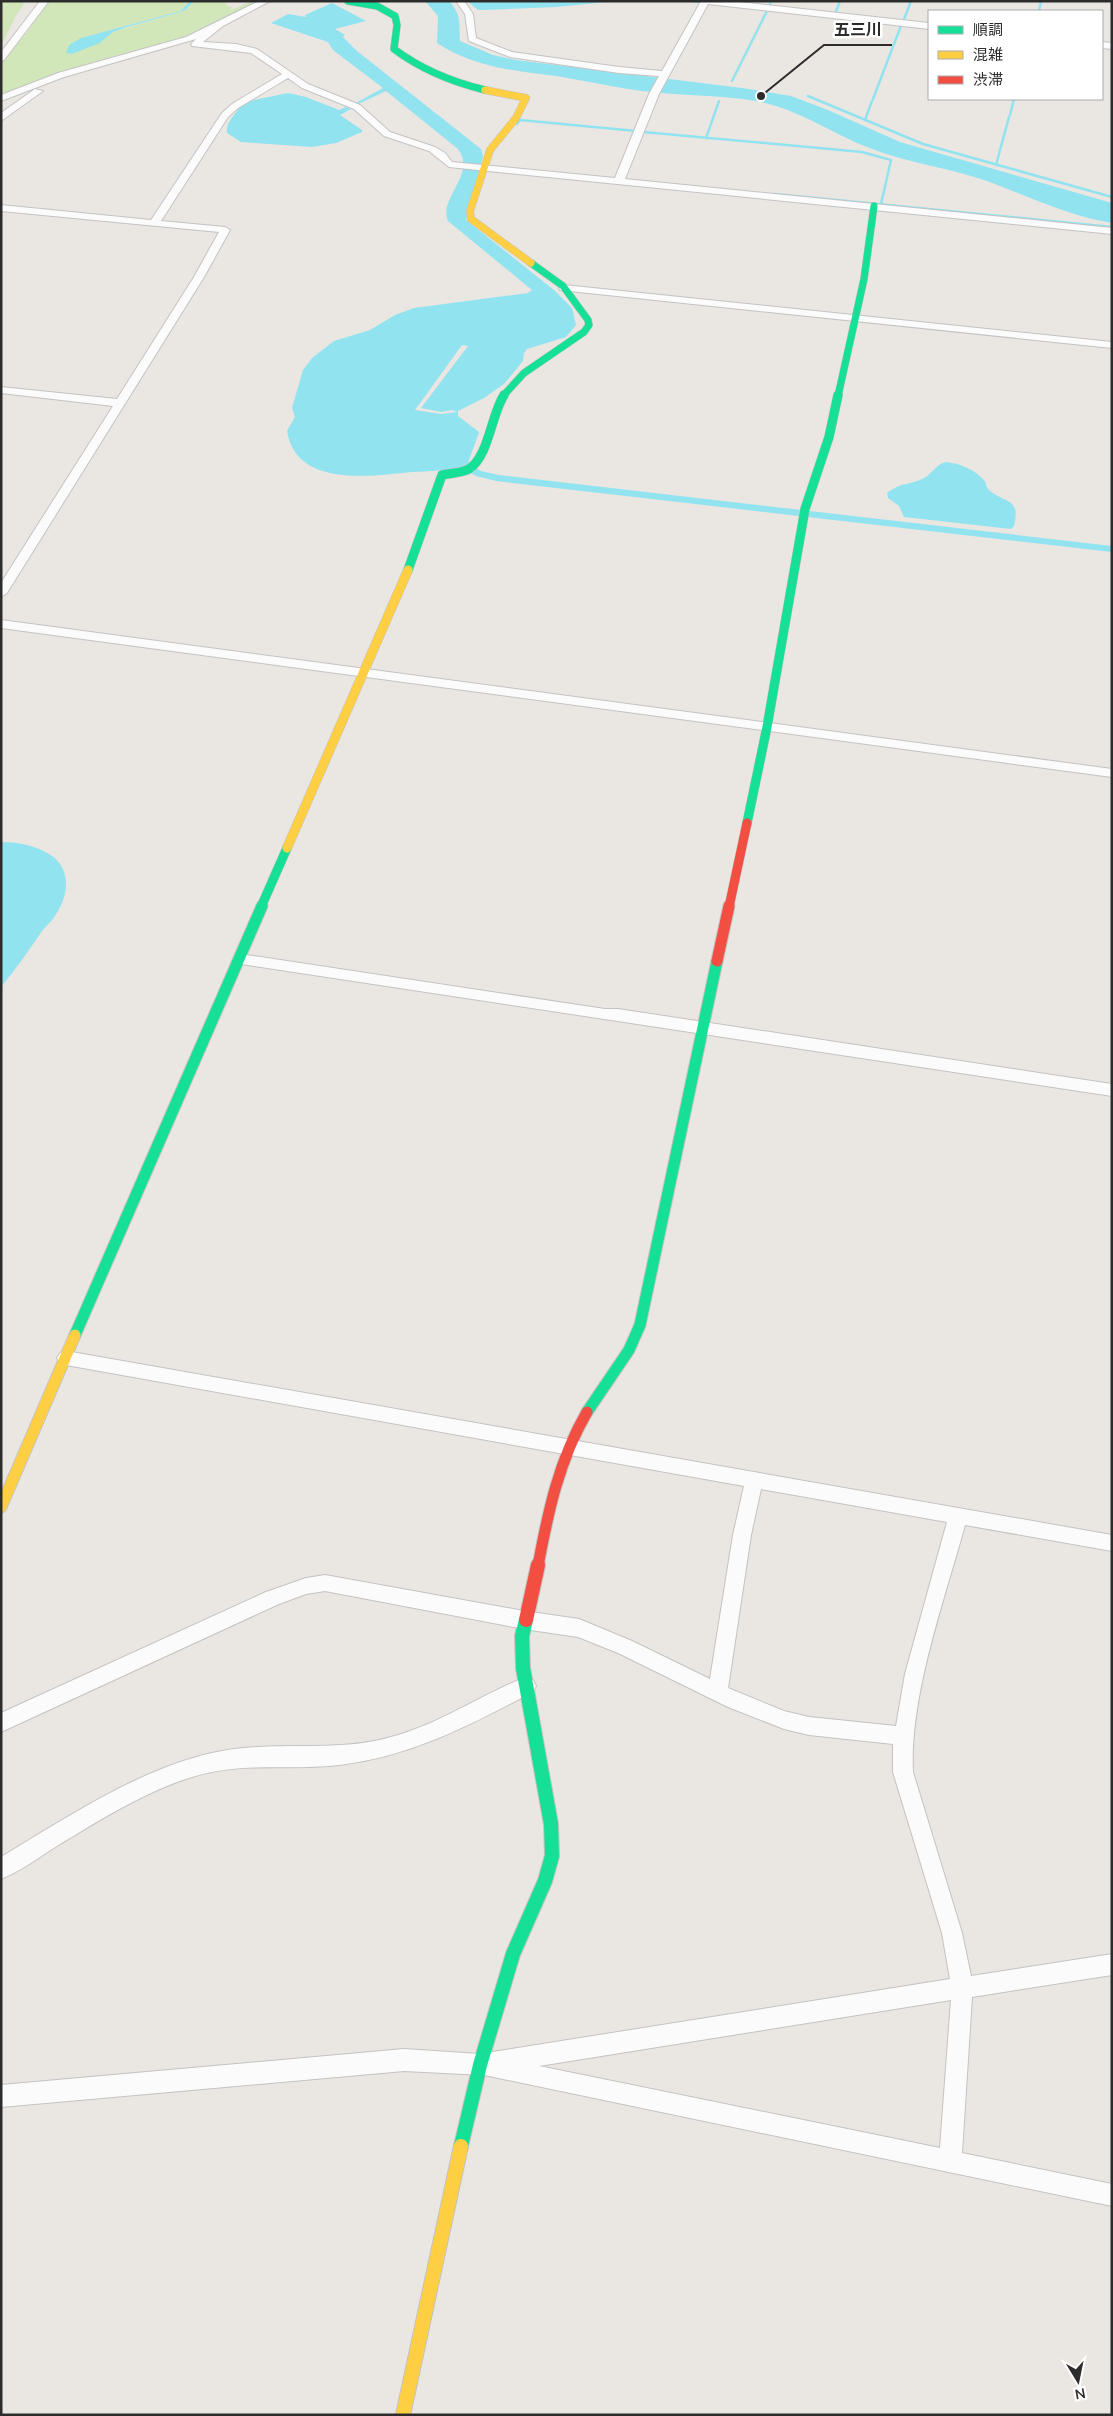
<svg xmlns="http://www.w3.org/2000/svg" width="1113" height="2416" font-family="'Nunito Sans','Noto Sans JP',sans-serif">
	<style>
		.green { fill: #d1e7b9 }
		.water { fill: #92e3f0 }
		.pier { fill: #eae6e2 }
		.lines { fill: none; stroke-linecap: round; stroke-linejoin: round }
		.stream { stroke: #92e3f0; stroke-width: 2.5 }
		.street-casing { stroke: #c4c3c3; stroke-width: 2 }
		.fast-far3-casing { stroke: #c4c3c3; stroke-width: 8 }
		.fast-far2-casing { stroke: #c4c3c3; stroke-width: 10 }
		.fast-far1-casing { stroke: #c4c3c3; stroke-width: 13 }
		.fast-casing { stroke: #c4c3c3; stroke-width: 16 }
		.slow-far3-casing { stroke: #c4c3c3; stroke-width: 8 }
		.slow-far2-casing { stroke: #c4c3c3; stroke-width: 10 }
		.slow-far1-casing { stroke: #c4c3c3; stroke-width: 13 }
		.slow-casing { stroke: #c4c3c3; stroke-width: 16 }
		.jam-far2-casing { stroke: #c4c3c3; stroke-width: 10 }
		.jam-far1-casing { stroke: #c4c3c3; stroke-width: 13 }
		.jam-casing { stroke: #c4c3c3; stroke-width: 16 }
		.street { fill: #fcfbfb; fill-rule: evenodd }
		.fast-far3 { stroke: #16e098; stroke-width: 7 }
		.fast-far2 { stroke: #16e098; stroke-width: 9 }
		.fast-far1 { stroke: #16e098; stroke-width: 11 }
		.fast { stroke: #16e098; stroke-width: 14 }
		.slow-far3 { stroke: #ffcf43; stroke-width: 7 }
		.slow-far2 { stroke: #ffcf43; stroke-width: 9 }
		.slow-far1 { stroke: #ffcf43; stroke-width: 11 }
		.slow { stroke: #ffcf43; stroke-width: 14 }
		.jam-far2 { stroke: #f24e42; stroke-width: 9 }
		.jam-far1 { stroke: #f24e42; stroke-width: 11 }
		.jam { stroke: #f24e42; stroke-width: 14 }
		.leader { fill: none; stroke: #2c2c2c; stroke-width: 2 }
		.callout-dot { fill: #2c2c2c; stroke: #fff; stroke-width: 2 }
		.callout-label { font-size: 16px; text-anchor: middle; font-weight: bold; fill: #2c2c2c; stroke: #fff; stroke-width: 5; stroke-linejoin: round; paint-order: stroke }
	</style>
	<rect width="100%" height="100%" fill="#eae6e2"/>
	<path class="green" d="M1,1h25l-9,13 -16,32z
		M48,1h142l-9,10 -100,27 19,5 13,-11 9,-3 62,-18 10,-10h31l2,5 5,1 -1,3 19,-8 6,1 -74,35 -79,21 -102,37v-33l28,-33z"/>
	<path class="water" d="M194,1l-10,10 -57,16 -14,5 -13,11 -28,11 -6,-1 3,-8 12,-7 100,-27 8,-9z
		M425,1h24c13,14 10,24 11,40l33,14 23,5 226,28 49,8 37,14 72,32 212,61v20c-41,-6 -87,-28 -125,-42 -40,-14 -82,-18 -120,-34 -38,-15 -70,-39 -111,-46 -35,-6 -70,-5 -105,-9 -29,-3 -64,-11 -95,-16 -41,-5 -83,-9 -119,-33l1,-27z
		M467,1h150l-61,6 -72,3h-6z
		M332,3l34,18 -31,8 10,6 -2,2 14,14 124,98 2,7 -17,64 88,70 18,18 4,17 -10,12 -39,12 -3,4 -1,8 -19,23 -20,14 -26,13v5l21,16 -11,31 13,8 18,4 613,71v6l-616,-71 -20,-5 -14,-8c-17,3 -33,3 -50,4 -41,4 -116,16 -125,-41l8,-14 -3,-9 11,-38 9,-12 22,-17 36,-11 25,-15 19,-7 114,-15 4,-3 -84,-69c-10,-23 29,-46 10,-72l-72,-58 -30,14 -2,-1 29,-16 -50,-38 -5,-8 -57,-19 17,-9 18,3 -1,-2z
		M288,93l18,4 33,13 7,-3 5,2 -11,6 22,15v2l-26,11 -24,4 -71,-5 -14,-9c-2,-12 11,-21 17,-31z
		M946,462c16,2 27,7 38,18 3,3 1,7 5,10 16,14 32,7 25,36l-3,3 -107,-12 -5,-11 -11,-8 -1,-5c14,-11 24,-8 37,-15 8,-4 12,-14 22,-16z
		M1,842c19,0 36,4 51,14 22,16 15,45 0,64 -3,4 -7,7 -10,11 -13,19 -26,38 -41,56z"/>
	<path class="pier" d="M462,345l6,1 -47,62 20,4 11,-2 5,2 -16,2 -26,-4z"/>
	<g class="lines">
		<path class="stream" d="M692,1l8,1
			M769,7l2,-6
			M1039,11l2,-10
			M835,14l5,-13
			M903,22l8,-21
			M732,81l36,-72
			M808,96l115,48 189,53
			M873,99l29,-76
			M1010,115l4,-16
			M865,120l7,-19
			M517,124l3,-4 116,11
			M643,132l219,20 29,8 -10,44
			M706,138l13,-37
			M996,165l13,-48
			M775,194l337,33"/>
		<g class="street-casing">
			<path id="street" d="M40,1h9l-45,59 -3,1v-9z
				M259,1h11l-47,25 -20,16 33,2 21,5 51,35 52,21 30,27 45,15 10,6 7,9 163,16 34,-84 10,-18 -40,-3 -109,-16 -41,-16 -4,-27 -9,-13h8l9,13 3,24 36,14 107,15 43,4 39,-70h29l199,22v6l-221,-25 -49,90 -34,85 487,49v6l-663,-67 -20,-16 -45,-15 -30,-27 -52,-21 -14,-10 -50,30 -10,9 -67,104 64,6 5,3 -26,47 -197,316 -6,4v-14l112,-177 -112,-13v-6l116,12 77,-122 25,-45 -218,-21v-6l150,15 71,-107 10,-9 50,-30 -31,-21 -59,-7 -1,-2 5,-5 -132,38 -63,24v-6l57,-22 128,-36z
				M1102,42l10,1v6l-10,-1z
				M35,89l8,2 -42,30v-8z
				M564,285l548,57v6l-552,-58 -1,-2z
				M1,620l1111,149v8l-1111,-149z
				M240,954l365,55h13l494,75v12l-877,-133 -2,-4 2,-4z
				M66,1351l1046,184v16l-147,-26c-20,73 -56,172 -52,247l49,161 9,43 141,-22v21l-140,22 -10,156 150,31v22l-628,-131 -80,-4 -403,36v-22l403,-36 76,5 470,-75 -8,-46 -49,-161v-28l-84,-9 -25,-6 -56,-22 -110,-54 -40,-16 -54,-8 -199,-38 -19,3 -27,10 -278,128v-19l265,-121 40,-14 19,-3 199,36 55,8 53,22 78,38 23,-144 11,-49 -678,-121 -6,-2 -3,-5 3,-5zM761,1489l186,33 -42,152 -9,52 -87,-9 -25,-6 -56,-23 23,-153zM951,2000l-11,148 -401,-82z
				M526,1677l7,3 3,6 -3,6c-65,34 -121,64 -194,73 -50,6 -97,-4 -147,12 -46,14 -94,44 -135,69 -18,11 -36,25 -56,33v-22c72,-43 158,-102 243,-109 50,-5 99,3 147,-11 49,-13 89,-42 135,-60z"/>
		</g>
		<g class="fast-far3-casing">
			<path id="fast-far3" d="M348,1l29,5 18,10 2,9 -3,24c28,21 58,33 91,41
				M503,396l21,-23 60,-41 5,-7 -1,-5 -25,-34 -32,-23
				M838,396l26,-117 10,-73"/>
		</g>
		<g class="fast-far2-casing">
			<path id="fast-far2" d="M408,570l34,-95c9,-2 19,-2 27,-6 20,-13 22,-54 35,-74
				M747,823l20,-96 38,-218 24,-72 9,-42
				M261,907l26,-59"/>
		</g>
		<g class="fast-far1-casing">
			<path id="fast-far1" d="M75,1335l187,-429
				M587,1412l42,-62 11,-25 77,-364"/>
		</g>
		<g class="fast-casing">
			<path id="fast" d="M461,2146l19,-81 33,-111 32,-73 7,-25 -1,-32 -28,-156 -1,-32 4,-16"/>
		</g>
		<g class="slow-far3-casing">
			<path id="slow-far3" d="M485,90l41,8 -10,20 -26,32 -20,61 1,8 60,44"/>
		</g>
		<g class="slow-far2-casing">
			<path id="slow-far2" d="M287,848l121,-278"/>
		</g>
		<g class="slow-far1-casing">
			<path id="slow-far1" d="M1,1507l74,-172"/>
		</g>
		<g class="slow-casing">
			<path id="slow" d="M403,2415l58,-269"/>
		</g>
		<g class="jam-far2-casing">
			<path id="jam-far2" d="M729,907l18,-84"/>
		</g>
		<g class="jam-far1-casing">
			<path id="jam-far1" d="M717,961l12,-55
				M538,1566c10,-54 21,-106 49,-154"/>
		</g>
		<g class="jam-casing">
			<path id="jam" d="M526,1620l12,-55"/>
		</g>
		<use href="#street" class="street"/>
		<use href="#fast-far3" class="fast-far3"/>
		<use href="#fast-far2" class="fast-far2"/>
		<use href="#fast-far1" class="fast-far1"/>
		<use href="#fast" class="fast"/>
		<use href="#slow-far3" class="slow-far3"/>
		<use href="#slow-far2" class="slow-far2"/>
		<use href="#slow-far1" class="slow-far1"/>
		<use href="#slow" class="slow"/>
		<use href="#jam-far2" class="jam-far2"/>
		<use href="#jam-far1" class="jam-far1"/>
		<use href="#jam" class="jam"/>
	</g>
	<path class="leader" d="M761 96L824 45H892"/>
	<circle class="callout-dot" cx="761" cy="96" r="5"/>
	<g class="callout-label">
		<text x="858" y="35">五三川</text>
	</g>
	<rect width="1113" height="2416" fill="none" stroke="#2c2c2c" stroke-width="5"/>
	<rect x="928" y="10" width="175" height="90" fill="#ffffff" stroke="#ababab"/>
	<rect x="938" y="26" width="25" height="8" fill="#16e098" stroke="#ababab"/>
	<text x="973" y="35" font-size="15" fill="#2c2c2c">順調</text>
	<rect x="938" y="51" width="25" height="8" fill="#ffcf43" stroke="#ababab"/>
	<text x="973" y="60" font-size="15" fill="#2c2c2c">混雑</text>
	<rect x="938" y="76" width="25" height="8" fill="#f24e42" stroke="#ababab"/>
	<text x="973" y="85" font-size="15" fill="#2c2c2c">渋滞</text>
	<g transform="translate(1078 2381) rotate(170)" stroke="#ffffff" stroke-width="4" paint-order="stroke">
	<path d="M0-4L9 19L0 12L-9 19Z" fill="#2c2c2c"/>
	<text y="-8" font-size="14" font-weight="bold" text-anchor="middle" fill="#2c2c2c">N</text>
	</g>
</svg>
